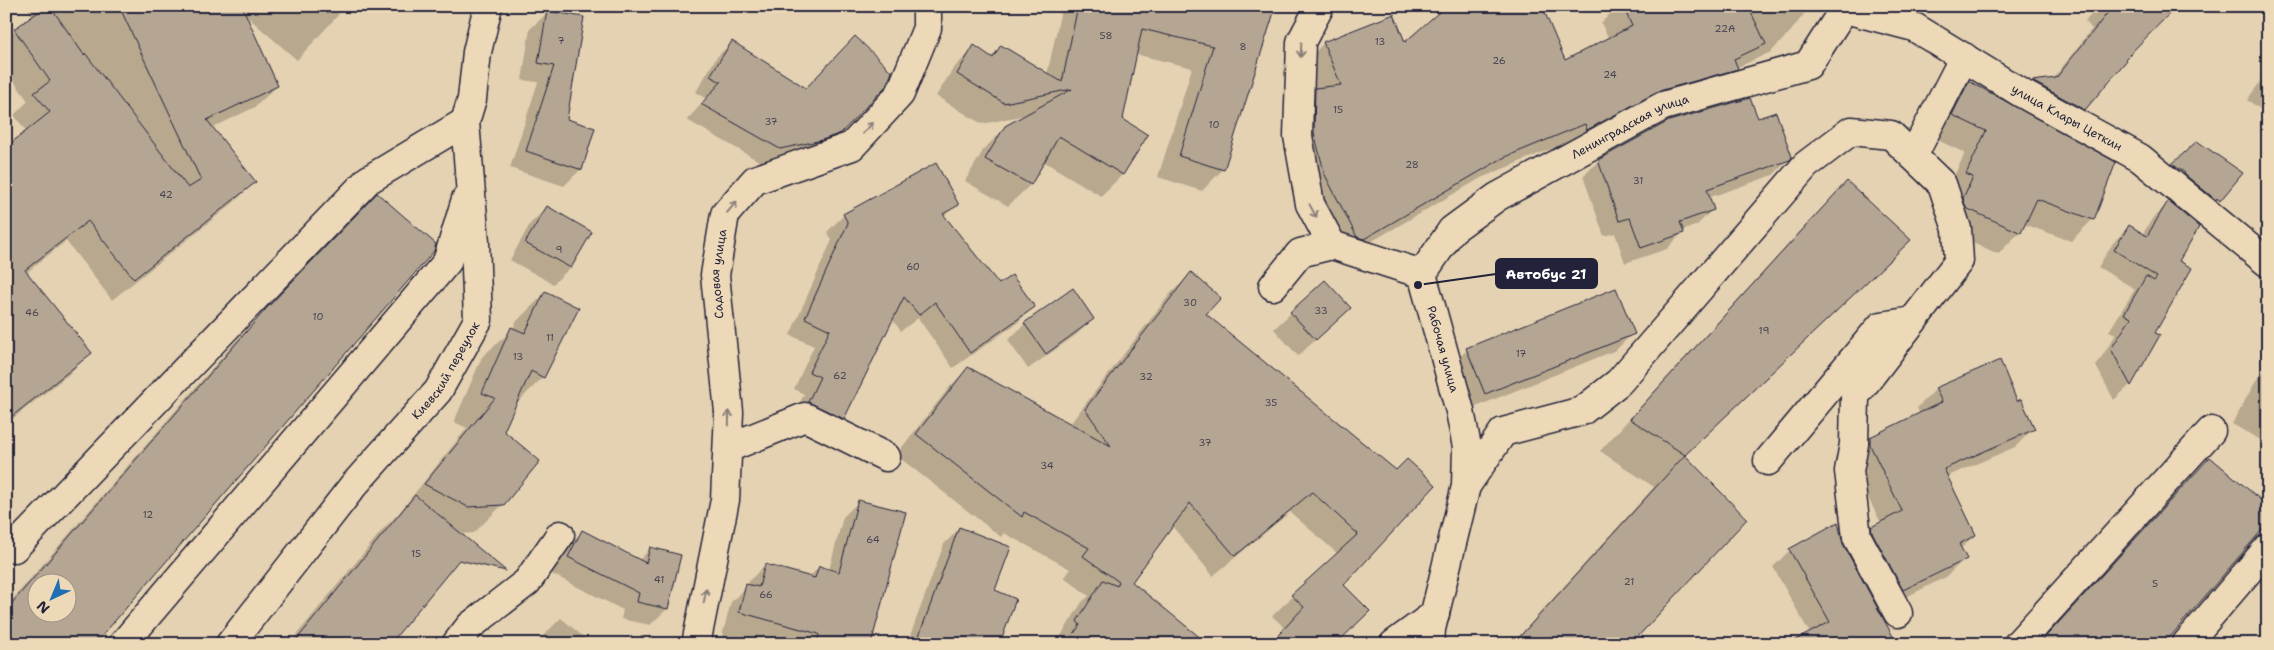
<svg xmlns="http://www.w3.org/2000/svg" width="2274" height="650" font-family="'Shantell Sans',sans-serif">
	<style>
		.shadow { fill: #0003; fill-rule: evenodd }
		.building { fill: #b5a694; stroke: #22223b; fill-rule: evenodd }
		.lines { fill: none; stroke-linecap: round; stroke-linejoin: round }
		.minor-casing { stroke: #22223b; stroke-width: 31 }
		.minor { stroke: #edd9b7; stroke-width: 28 }
		.oneway { stroke: #887e79 }
		.labels { text-anchor: middle; stroke-width: 4; stroke-linejoin: round; paint-order: stroke }
		.number-label { font-size: 10px; fill: #474351 }
		.street-label { font-size: 12px; fill: #22223b; stroke: #edd9b7 }
		.leader { fill: none; stroke: #22223b; stroke-width: 2 }
		.callout-dot { fill: #22223b; stroke: #edd9b7; stroke-width: 2 }
		.callout { fill: #22223b; stroke: #22223b; stroke-width: 2 }
		.callout-label { font-size: 14px; text-anchor: middle; font-weight: bold; fill: #fff }
	</style>
	<rect width="100%" height="100%" fill="#e5d2b2"/>
	<filter id="ink" filterUnits="userSpaceOnUse"><feTurbulence type="fractalNoise" baseFrequency=".02" numOctaves="2"/><feDisplacementMap in="SourceGraphic" scale="10" xChannelSelector="R" yChannelSelector="G"/><feConvolveMatrix kernelMatrix="1 2 1 2 8 2 1 2 1" color-interpolation-filters="sRGB"/></filter>
	<g filter="url(#ink)">
		<path class="shadow" d="M27,6h303l9,8 -42,46 -53,-46 33,72 -22,21 -43,21 43,54 -22,21 -121,97 -46,-59 -40,32 64,80 -21,21 -63,50v-276l21,-16 -13,-17 14,-14 -22,-31v-32l27,-21z
			M1062,6h213l-52,163 -21,22 -44,-14 34,-109 -57,-14 -14,66 1,55 -21,21 -58,-35 -13,24 -22,21 -43,-25 19,-32 22,-22 20,-12 -44,9 -46,-28 17,-27 22,-22 16,10 10,-10 46,28z
			M1618,6h192l-19,25 -20,21 -35,16 -20,20 -149,61 -2,-6 -84,35 -138,80 -6,-2 -41,-146 19,-19 -11,-28 20,-20 80,1 161,18 44,-23 -8,-16zM1313,105h3l-1,34h-3z
			M2088,6h88l-53,53 -39,50 -17,17 -50,-28 16,-16 19,-2 40,-51 -7,-8 9,-9z
			M547,13l19,107 15,49 -17,17 -54,-18 28,-86 -16,-2 8,-51z
			M732,42l108,90 -16,17 -60,15 -77,-44 19,-21 -10,-7 20,-34z
			M2268,71v43l-21,-14z
			M1970,82l144,81 -22,57 -21,21 -47,-17 -4,8 -22,22 -53,-25v-34l20,-42 -34,-16 17,-33z
			M1757,119l34,38 -18,18 -65,23 4,12 -15,15 -15,6v2l-15,16 -42,14 -10,-30 -11,3 -21,-60 16,-15z
			M2197,143l22,57 -14,14 -46,-35z
			M1847,183l31,88 -194,185 61,63 -116,125h-117l142,-157 -54,-36 216,-237z
			M2168,203l9,58 -24,73 5,1 -28,50 -16,15 -18,-34 20,-32 -7,-3 26,-42 -37,-22 15,-24 16,-17 13,9 10,-16z
			M547,207l43,25 -20,36 -17,16 -43,-24 20,-36z
			M953,207l-9,9 54,70 35,21 -16,16 -64,45 -35,-50 -17,13 -9,-12 -49,99 -17,17 -34,-16 12,-25 -10,-5 20,-43 -24,-11 42,-95 -5,-8 17,-17z
			M346,226l-252,418h-88v-37l228,-264zM38,582h30v30h-30z
			M1191,274l14,40 191,157 -54,114 -7,59h-65l15,-16 -13,-12 66,-62 -48,-42 -77,64 -41,-50 -41,56 51,62h-124l-1,-2 25,-40 7,-6 -25,-19 6,-8 -66,-36 -3,4 -105,-82 52,-66 20,-21 102,56 100,-130z
			M545,293l-2,84 -29,29 -11,26v72l-29,29 -13,1 -73,110h-99l95,-116 14,-14 69,-86 -13,-6 28,-65 31,-28 3,-7z
			M1291,313l42,11 -35,32 -24,-27z
			M1093,319l-17,16 -48,34 -20,-29 17,-16z
			M1633,333l-17,17 -148,60 -18,-44 17,-16z
			M2268,368v73l-2,2 -34,-19 26,-47z
			M1936,389l80,13 18,26 -19,19 -69,30 29,58 -15,14 5,9 -19,19 -62,31 -31,-61 19,-19 9,-5 -30,-59 1,-7 19,-19 49,-24 -3,-6z
			M2210,458l-48,186h-125l146,-159z
			M859,501l11,143h-150l11,-42 17,-16 1,-5 16,-16 44,12 10,-10 10,3 14,-53z
			M959,529l35,62 4,53h-91l37,-100z
			M582,532l56,29 12,-12 17,60 -17,16 -29,-6 2,-9 -71,-36 13,-25z
			M1842,545l52,99 -81,-5 -40,-72 17,-17z
			M561,618l31,26h-57z"/>
		<path class="building" d="M47,6h3l34,49 1,-2 103,135 13,-8 -82,-174h123l36,80 -71,34 49,62 -122,97 -46,-58 -63,49 67,83 -86,68v-274l44,-35 -16,-19 16,-12 -36,-52z
			M1078,6h198l-52,164 -45,-14 34,-110 -71,-17 -19,90 25,16 -25,40 -64,-39 -28,49 -46,-26 20,-33 67,-37 -68,14 -47,-29 17,-29 19,13 8,-13 61,37z
			M1446,6h96l23,54 67,-34 -9,-20h125l18,38 -32,15 4,10 -79,22 -72,39 -2,-6 -82,34 -139,81 -7,-2 -32,-62 -11,-42 1,-45 26,-3 -18,-43 71,-28 11,28z
			M2113,6h64l-52,53 2,1 -42,50 -53,-29 24,-3z
			M547,11l37,6 -17,102 28,9 -13,42 -56,-19 28,-85 -16,-3z
			M855,36l37,36 -5,13 -46,48 -19,7 -42,9 -79,-45 20,-22 -11,-6 22,-35 74,47z
			M1969,81l147,81 -22,58 -57,-21 -16,34 -55,-25 -3,-10 10,-21 -7,-3 20,-43 -34,-16z
			M1750,98l8,20 18,-6 16,45 -2,3 -83,29 7,21 -34,12 4,11 -43,15 -11,-30 -11,3 -21,-61 71,-39z
			M2197,141l46,32 -23,28 -3,-3 -1,2 -32,-26 1,-1 -13,-9z
			M936,163l23,42 -16,9 56,70 13,-9 23,32 -65,46 -35,-51 -16,13 -15,-18 -60,122 -36,-17 12,-25 -11,-5 21,-42 -25,-12 43,-95 -5,-9z
			M1847,181l64,59 -226,215 62,64 -116,125h-118l172,-189 -55,-36z
			M377,193l59,51 -2,7 -339,393h-89v-34l259,-300zM38,582h30v30h-30z
			M2168,201l31,26 -20,34 13,7 -37,65 5,2 -29,51 -20,-37 20,-31 -7,-4 22,-38 8,5 3,-4 -43,-27 15,-25 18,11z
			M547,206l45,26 -21,36 -46,-25z
			M1191,272l30,26 -15,16 190,156 11,-11 29,26 -92,100 26,26 -34,33h-66l34,-37 -13,-12 67,-61 -46,-42 -77,64 -45,-53 -58,79 76,62h-141l13,-19 -3,-4 26,-41 14,6 2,-4 -36,-26 6,-8 -65,-36 -2,5 -106,-83 52,-67 143,79 -26,-37z
			M1325,280l26,28 -35,32 -26,-28z
			M1073,288l21,31 -48,35 -22,-31z
			M1616,288l19,46 -150,60 -19,-46z
			M545,291l34,17 -35,70 -13,-7 -27,60 36,30 -36,44 -36,2 -44,-23 71,-86 -13,-5 29,-66 14,6z
			M2000,360l17,41 4,-2 14,30 -91,40 32,66 -17,9 8,15 -64,31 -31,-58 -1,-5 31,-16 -32,-66v-8l72,-35 -7,-14z
			M2210,457l58,49v17l-104,121h-125z
			M415,495l91,76 -47,-11 -69,84h-97z
			M858,500l48,12 -35,132h-54l2,-10 -80,-22 7,-28 13,3 6,-23 50,14 4,-12 20,6z
			M1838,522l5,22 54,100h-109l42,-22 -41,-73z
			M959,527l52,20 -16,43 21,9 -16,45h-84z
			M582,530l64,33 4,-16 31,8 -13,54 -31,-7 2,-9 -71,-36z"/>
		<g class="lines">
			<g class="minor-casing">
				<g id="minor">
					<path d="M1320,6l-19,36 -3,94 12,68 22,41 90,29"/>
					<path id="s1" d="M1845,9l69,18 109,67 117,64 128,105"/>
					<path d="M1913,156l51,-99"/>
					<path id="s2" d="M1422,274l30,-44 45,-33 166,-91 145,-41 38,-59"/>
					<path id="s3" d="M1422,274l38,137 7,36 -1,39 -35,143 -1,15"/>
					<path d="M1273,286l27,-33 32,-8"/>
					<path d="M728,448l77,-31 81,40"/>
					<path d="M1768,461l113,-135 32,-5"/>
					<path d="M1466,486l37,-54 79,-21 37,-29 187,-217 45,-34 40,4 51,49 15,45 2,32 -104,135 -1,48 -5,27 8,66 41,76"/>
					<path d="M14,548l354,-368 97,-58"/>
					<path d="M123,644l324,-382 19,-63"/>
					<path id="s4" d="M230,644l123,-158 85,-95 40,-71 -3,-78 -10,-120 7,-23 5,-47 11,-46"/>
					<path d="M456,644l14,-18 57,-44 33,-47"/>
					<path id="s5" d="M696,644l29,-144 4,-88 -14,-137 10,-61 30,-34 97,-34 48,-52 27,-66v-22"/>
					<path d="M1394,644l41,-30"/>
					<path d="M2018,644l193,-213"/>
					<path d="M2186,644l82,-96"/>
				</g>
			</g>
			<use href="#minor" class="minor"/>
		</g>
		<defs><path id="oneway-shaft" d="M-6 0H5M1.5-3L5.5 0L1.5 3" fill="none" stroke-width="1.6" stroke-linecap="round" stroke-linejoin="round" transform="scale(1.25)"/></defs>
		<g class="oneway">
			<use href="#oneway-shaft" transform="translate(1301 50) rotate(93)"/>
			<use href="#oneway-shaft" transform="translate(868 128) rotate(-47)"/>
			<use href="#oneway-shaft" transform="translate(732 207) rotate(-49)"/>
			<use href="#oneway-shaft" transform="translate(1313 211) rotate(62)"/>
			<use href="#oneway-shaft" transform="translate(729 418) rotate(-89)"/>
			<use href="#oneway-shaft" transform="translate(705 596) rotate(-79)"/>
		</g>
	</g>
	<g class="labels">
		<g class="number-label">
			<text x="1725" y="32">22А</text>
			<text x="1106" y="39">58</text>
			<text x="561" y="44">7</text>
			<text x="1380" y="45">13</text>
			<text x="1243" y="50">8</text>
			<text x="1499" y="64">26</text>
			<text x="1610" y="78">24</text>
			<text x="1338" y="113">15</text>
			<text x="771" y="125">37</text>
			<text x="1214" y="128">10</text>
			<text x="1412" y="168">28</text>
			<text x="1638" y="184">31</text>
			<text x="166" y="198">42</text>
			<text x="559" y="253">9</text>
			<text x="913" y="270">60</text>
			<text x="1190" y="306">30</text>
			<text x="1321" y="314">33</text>
			<text x="32" y="316">46</text>
			<text x="318" y="320">10</text>
			<text x="1764" y="334">19</text>
			<text x="550" y="341">11</text>
			<text x="1521" y="357">17</text>
			<text x="518" y="360">13</text>
			<text x="840" y="379">62</text>
			<text x="1146" y="380">32</text>
			<text x="1271" y="406">35</text>
			<text x="1205" y="446">37</text>
			<text x="1047" y="469">34</text>
			<text x="148" y="518">12</text>
			<text x="873" y="543">64</text>
			<text x="416" y="557">15</text>
			<text x="659" y="583">41</text>
			<text x="1629" y="585">21</text>
			<text x="2155" y="587">5</text>
			<text x="766" y="598">66</text>
		</g>
		<g class="street-label">
			<text dy="4" stroke="none"><textPath href="#s1" startOffset="249">улица Клары Цеткин</textPath></text>
			<text dy="4" stroke="none"><textPath href="#s2" startOffset="260">Ленинградская улица</textPath></text>
			<text dy="4" stroke="none"><textPath href="#s5" startOffset="374">Садовая улица</textPath></text>
			<text dy="4" stroke="none"><textPath href="#s3" startOffset="78">Рабочая улица</textPath></text>
			<text dy="4" stroke="none"><textPath href="#s4" startOffset="349">Киевский переулок</textPath></text>
		</g>
	</g>
	<path class="leader" d="M1418 285L1496 274"/>
	<circle class="callout-dot" cx="1418" cy="285" r="5"/>
	<rect class="callout" x="1496" y="259" width="101" height="29" rx="5"/>
	<g class="callout-label">
		<text x="1546" y="279">Автобус 21</text>
	</g>
	<rect width="2274" height="650" fill="none" stroke="#edd9b7" stroke-width="25"/>
	<rect x="12" y="12" width="2249" height="625" fill="none" stroke="#22223b" stroke-width="2" filter="url(#ink)"/>
	<g transform="translate(52 598) rotate(224)"><circle r="24" fill="#edd9b7" stroke="#9c9085"/>
	<path d="M0-4L9 19L0 12L-9 19Z" fill="#1f6fb2"/>
	<text y="-8" font-size="14" font-weight="bold" text-anchor="middle" fill="#22223b">N</text>
	</g>
</svg>
